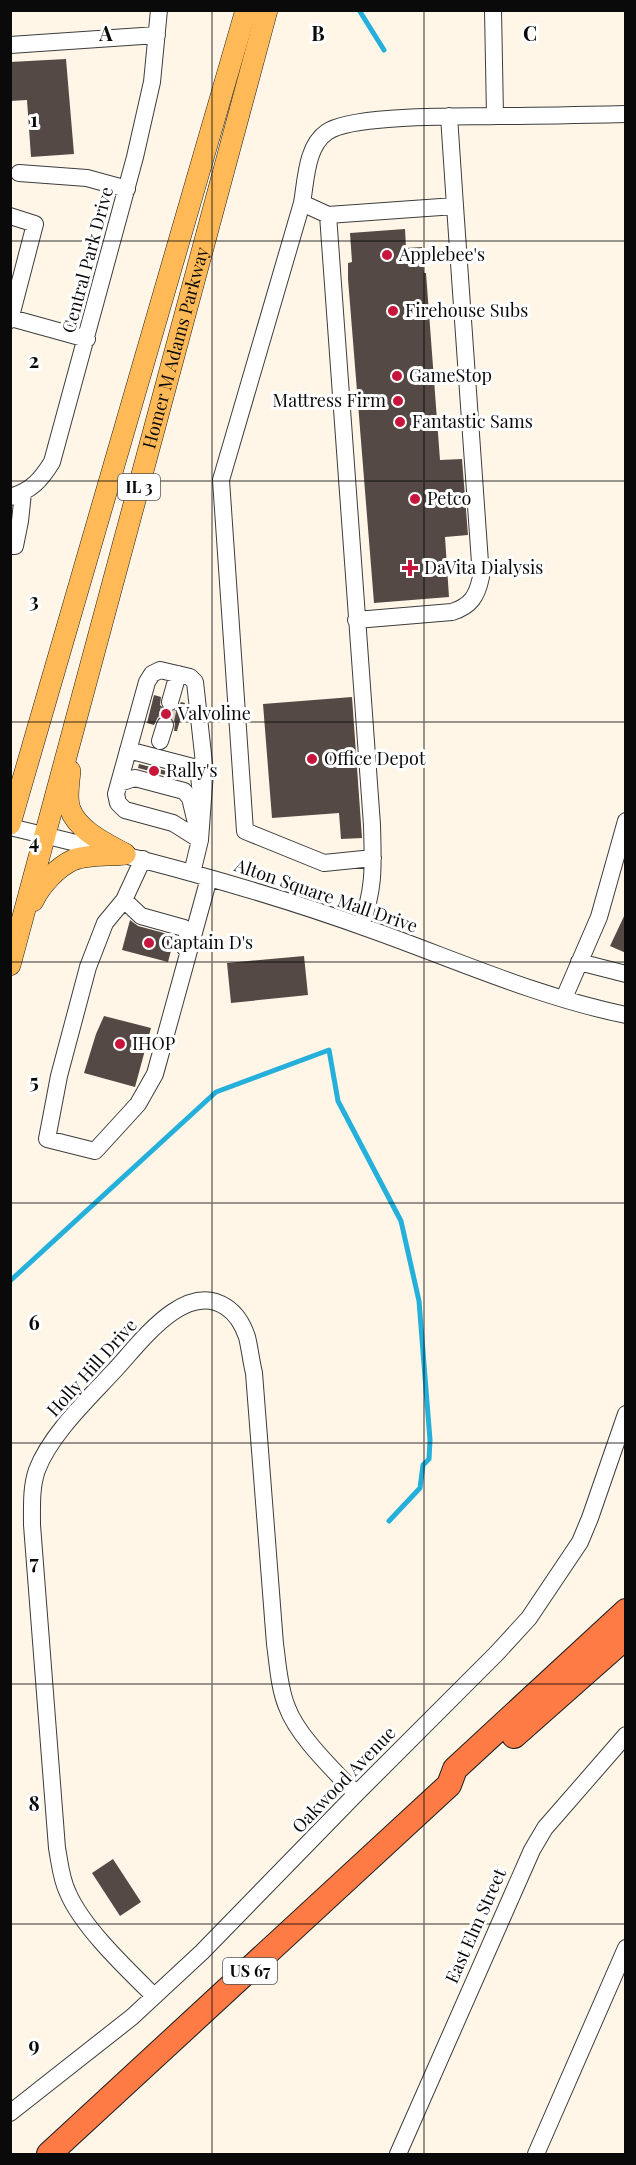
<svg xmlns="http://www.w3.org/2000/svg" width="636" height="2165" font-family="'Playfair Display',serif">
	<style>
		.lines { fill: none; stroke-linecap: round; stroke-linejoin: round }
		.stream { stroke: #25b0db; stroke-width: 5 }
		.building { fill: #544945 }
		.minor-tunnel { stroke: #dad3c6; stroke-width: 16; stroke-dasharray: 16 8; stroke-linecap: butt }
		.minor-casing { stroke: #3d3d3d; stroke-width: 18 }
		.major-casing { stroke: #1b1b1b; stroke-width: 22 }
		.highway-casing { stroke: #1b1b1b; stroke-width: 26 }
		.minor { stroke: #fff; stroke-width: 16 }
		.major { stroke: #ffba57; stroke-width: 21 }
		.highway { stroke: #ff7b45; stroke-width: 24 }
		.grid { fill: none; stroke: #0a0a0a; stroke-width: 1.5; stroke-opacity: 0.55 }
		.poi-dot { fill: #c7153b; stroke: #fff; stroke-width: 2 }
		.labels { text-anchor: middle; stroke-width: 6; stroke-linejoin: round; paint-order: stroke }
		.shield { fill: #fff; stroke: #545454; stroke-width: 1.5 }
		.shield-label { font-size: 16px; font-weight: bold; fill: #0a0a0a }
		.poi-label { font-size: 18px; fill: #0a0a0a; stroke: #fff; text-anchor: start }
		.street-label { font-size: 18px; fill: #0a0a0a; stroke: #fff }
		.grid-label { font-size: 20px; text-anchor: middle; font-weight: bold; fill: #0a0a0a; stroke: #fff; stroke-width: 6; stroke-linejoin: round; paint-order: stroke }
	</style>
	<rect width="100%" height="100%" fill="#fff6e7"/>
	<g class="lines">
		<path class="stream" d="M359,10l25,40
			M10,1281l206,-189 113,-42 9,51 63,120 18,80 11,139 -1,19 -6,6 -3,23 -31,33"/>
	</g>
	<path class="building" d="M66,59l8,95 -43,3 -4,-57 -17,1v-39z
		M405,229l1,19 16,-1 2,26h2l14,187 22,-1 6,76 -23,2 4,60 -75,6 -26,-324v-16l4,-1 -2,-29z
		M154,695l7,2 -1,8 8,7 9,-2 4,-8 4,1 -8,28h-3l1,-8 -2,-5 -5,-3 -10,2 -4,8 -7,-2z
		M352,697l10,141 -21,1 -2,-26 -67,5 -9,-114z
		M139,764l31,8 -1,4 -31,-8z
		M626,912v41l-16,-7z
		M130,920l8,6 37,10 -7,26 -46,-12z
		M304,956l4,39 -77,8 -4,-40z
		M104,1016l47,12 -16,59 -51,-14 12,-39z
		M113,1859l28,43 -21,14 -28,-43z"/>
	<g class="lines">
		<path class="minor-tunnel" d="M165,725l5,-23"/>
		<g class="minor-casing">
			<path id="minor" d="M493,10l2,106
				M10,45l147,-10
				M19,173l68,5 40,11
				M302,203l-81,277 24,351 79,32 49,-5
				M328,215l127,-9 -6,-90
				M10,216l25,8 -25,96
				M11,318l76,21
				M10,497c21,-6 31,-17 42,-35l83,-305 17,-75 7,-72
				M10,546h5l5,-25 3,-28
				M356,620l96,-8c19,-6 25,-16 29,-35l-26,-371
				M160,670l30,7 5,5 10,90 -5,68 -27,-17 -48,-13 -7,-7 -2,-9 31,-112 5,-8z
				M170,702l8,-28
				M160,741l5,-16
				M128,750l65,17 6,8 1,11
				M119,783l16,-5 49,13 6,7 10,42 -8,33
				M10,827c122,29 244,60 362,103 84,30 166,67 254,85
				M143,859l-19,41 -19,23 -17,44 -29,109 -12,63 48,12 43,-47 17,-30 54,-196
				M124,900l17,16 43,12 4,7 -3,13
				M361,926c14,-39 12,-61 11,-101l-44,-610 -26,-12c4,-22 4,-57 25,-71 25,-18 137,-15 171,-16 42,0 85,-1 128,-2
				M579,962l47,12
				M564,998l35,-81 27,-96
				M154,1996c-27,-27 -71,-68 -86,-103 -7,-14 -8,-29 -11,-45l-25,-323c0,-19 -1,-38 5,-55 13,-35 51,-71 76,-98 25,-26 71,-93 113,-65 11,7 17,18 21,30 3,12 4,24 7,36l21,271c3,21 4,44 12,63 11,30 47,63 69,87
				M10,2113l122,-96 70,-65 154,-158 141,-141 32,-35 51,-76 10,-24 36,-104
				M398,2154l134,-304 13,-22 81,-93
				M536,2154l90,-206"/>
		</g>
		<g class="major-casing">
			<g id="major">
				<path d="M70,771c-1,11 -4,28 0,38 8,22 37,35 55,45"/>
				<path d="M10,824l236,-814"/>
				<path d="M33,901c7,-15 24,-34 40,-41 15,-6 36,-4 52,-6"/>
				<path id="s1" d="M10,965l257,-955"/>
			</g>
		</g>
		<g class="highway-casing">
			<path id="highway" d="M514,1736l112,-99
				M49,2154l400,-369 6,-16 171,-158"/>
		</g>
		<use href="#minor" class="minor"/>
		<use href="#major" class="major"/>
		<use href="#highway" class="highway"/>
	</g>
	<path class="grid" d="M212,10v2144M424,10v2144M10,241h616M10,481h616M10,722h616M10,962h616M10,1203h616M10,1443h616M10,1684h616M10,1924h616"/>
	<g class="poi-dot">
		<circle cx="387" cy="255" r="6"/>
		<circle cx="393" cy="311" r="6"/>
		<circle cx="397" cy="376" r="6"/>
		<circle cx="398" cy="401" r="6"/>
		<circle cx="400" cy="422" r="6"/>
		<circle cx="415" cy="499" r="6"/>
		<path d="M407 559h6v6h6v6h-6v6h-6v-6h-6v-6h6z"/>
		<circle cx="166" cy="714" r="6"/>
		<circle cx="312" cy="759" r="6"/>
		<circle cx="154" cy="771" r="6"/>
		<circle cx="149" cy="943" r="6"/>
		<circle cx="120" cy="1044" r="6"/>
	</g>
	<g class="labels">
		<g class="shield">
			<rect x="118" y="474" width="42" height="26" rx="4.5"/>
			<rect x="223" y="1958" width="54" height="26" rx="4.5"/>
		</g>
		<g class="shield-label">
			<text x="139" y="493">IL 3</text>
			<text x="250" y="1977">US 67</text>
		</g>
		<g class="poi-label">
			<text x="399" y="261">Applebee's</text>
			<text x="405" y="317">Firehouse Subs</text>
			<text x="409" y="382">GameStop</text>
			<text x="386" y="407" text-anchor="end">Mattress Firm</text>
			<text x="412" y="428">Fantastic Sams</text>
			<text x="427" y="505">Petco</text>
			<text x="424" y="574">DaVita Dialysis</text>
			<text x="178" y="720">Valvoline</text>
			<text x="324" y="765">Office Depot</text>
			<text x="166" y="777">Rally's</text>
			<text x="161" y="949">Captain D's</text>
			<text x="132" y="1050">IHOP</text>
		</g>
		<g class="street-label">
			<text transform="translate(88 260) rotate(-75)" y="6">Central Park Drive</text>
			<text dy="6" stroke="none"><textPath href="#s1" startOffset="639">Homer M Adams Parkway</textPath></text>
			<text transform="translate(326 896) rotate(19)" y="6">Alton Square Mall Drive</text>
			<text transform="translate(92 1368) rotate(-48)" y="6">Holly Hill Drive</text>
			<text transform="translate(344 1780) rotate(-46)" y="6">Oakwood Avenue</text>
			<text transform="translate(476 1926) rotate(-66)" y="6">East Elm Street</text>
		</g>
	</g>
	<g class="grid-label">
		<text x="106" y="41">A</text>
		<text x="318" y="41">B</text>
		<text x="530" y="41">C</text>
		<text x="34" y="127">1</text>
		<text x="34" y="368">2</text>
		<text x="34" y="608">3</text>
		<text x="34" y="849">4</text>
		<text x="34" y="1089">5</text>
		<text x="34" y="1330">6</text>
		<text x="34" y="1570">7</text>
		<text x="34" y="1811">8</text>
		<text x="34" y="2052">9</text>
	</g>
	<rect width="636" height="2165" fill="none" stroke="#0a0a0a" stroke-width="24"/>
</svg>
